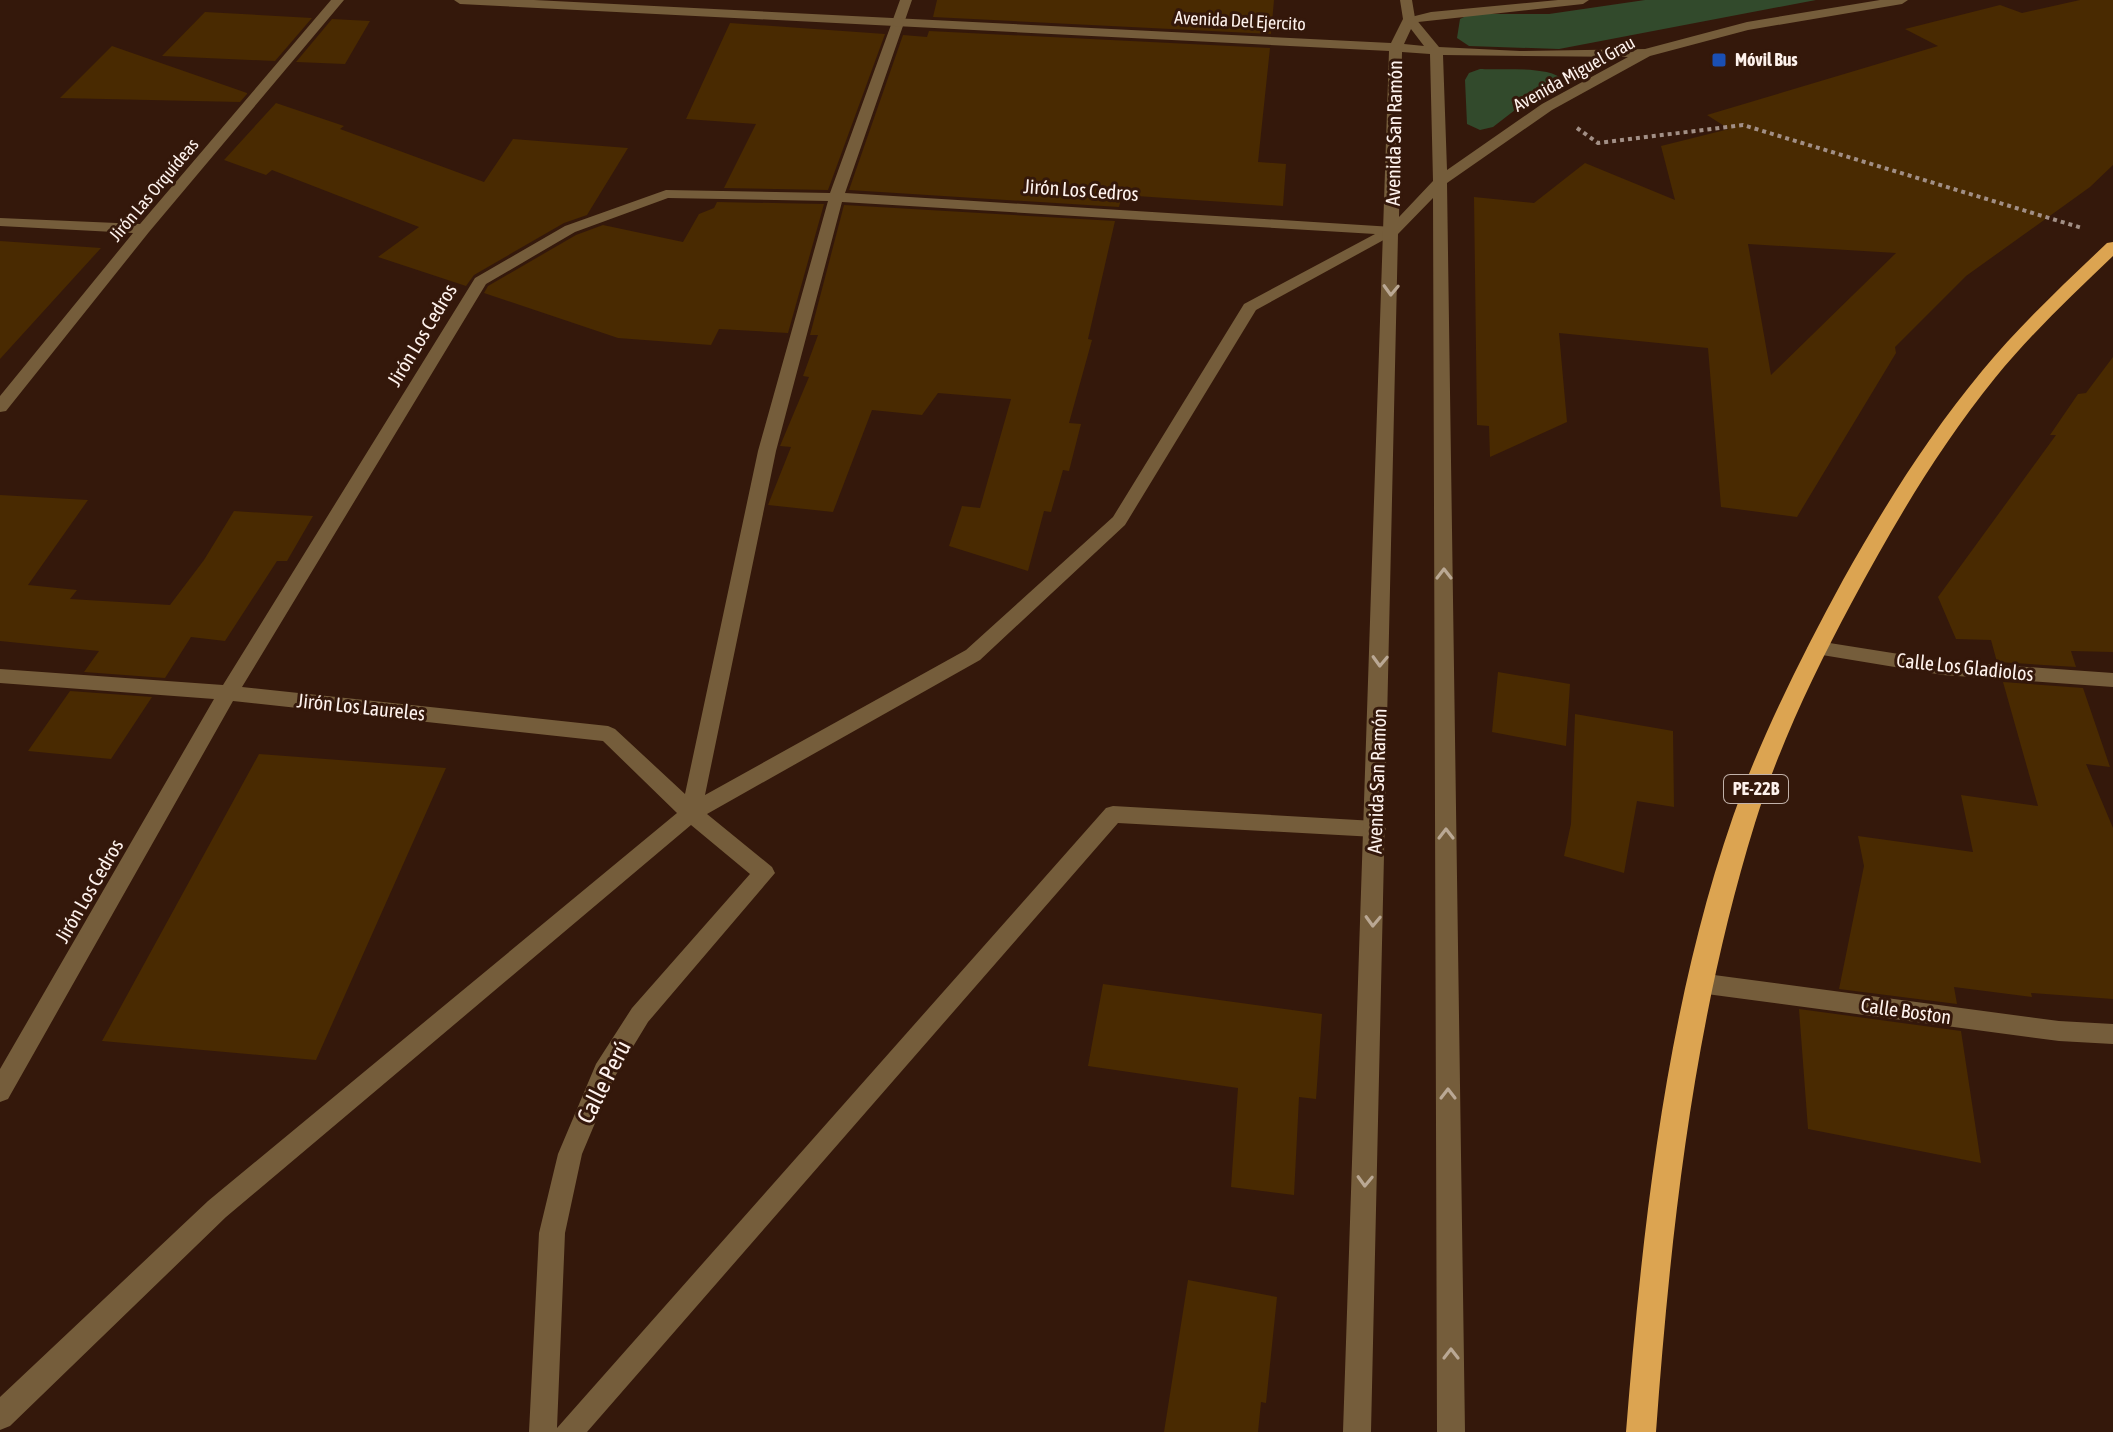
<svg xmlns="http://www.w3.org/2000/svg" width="2113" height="1432" font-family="'Asap Condensed',sans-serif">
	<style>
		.green { fill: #324a2c }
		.building { fill: #492a01; fill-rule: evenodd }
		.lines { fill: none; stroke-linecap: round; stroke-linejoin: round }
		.path { stroke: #a28f86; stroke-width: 4; stroke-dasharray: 4 4; stroke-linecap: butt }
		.minor { fill: #755d3b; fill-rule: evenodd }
		.tertiary { fill: #755d3b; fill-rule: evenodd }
		.trunk { fill: #dca451; fill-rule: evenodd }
		.oneway { stroke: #baa894 }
		.transit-dot { fill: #1a4fb4; stroke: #34180b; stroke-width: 3 }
		.labels { text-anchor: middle; stroke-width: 6; stroke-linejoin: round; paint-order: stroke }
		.far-street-label { font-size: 18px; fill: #fef2ed; stroke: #34180b }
		.far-poi-label { font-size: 18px; font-weight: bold; fill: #fef2ed; stroke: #34180b; text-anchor: start }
		.shield { fill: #34180b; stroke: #c1b1a9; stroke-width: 2 }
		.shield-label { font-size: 18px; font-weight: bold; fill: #fef2ed }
		.street-label { font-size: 20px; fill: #fef2ed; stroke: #34180b }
		.near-street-label { font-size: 24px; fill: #fef2ed; stroke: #34180b }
	</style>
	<rect width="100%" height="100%" fill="#34180b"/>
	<path class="green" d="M1645,0h171l-257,49 -90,-3 -12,-8 3,-19 10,-5h79z
		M1480,69c20,1 69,-3 82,10l-38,24 -31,24 -13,3 -13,-6 -2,-44 4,-7z"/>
	<path class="building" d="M937,0h337l-3,34 -338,-17z
		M2080,0h33v165l-23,22 -124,89 -71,71 1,6 -99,164 -76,-10 -13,-159 -149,-15 8,89 -77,35 -1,-31 -12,-1 -3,-228 60,6 51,-40 90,37 -14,-54 68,-17 -22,-14 231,-69 -33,-17 95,-24 22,8zM1748,244l148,9 -125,122z
		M205,12l107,6 -37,43 -113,-5z
		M332,19l38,2 -25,43 -49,-2z
		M730,23l155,11 -57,156 -104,-2 32,-64 -70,-5z
		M929,31l341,17 -12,114 28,2 -3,42 -161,-11 -3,12 -270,-17 54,-155 24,2z
		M112,46l135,47v1l-7,8 -180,-4z
		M276,103l68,23 -4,3 144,53 29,-43 115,9 -41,67 -23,8 -90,52 -8,11 -88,-29 41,-30 -147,-57 -6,5 -42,-15z
		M717,202l107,2 -36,129 -69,-4 -8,16 -93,-7 -134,-45 4,-7 88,-51 27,-10 80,17 16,-28 15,-6z
		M844,205l271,16 -27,118 4,1 -23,83 12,1 -12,47 -6,-1 -12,42 -7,-1 -16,60 -79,-25 13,-40 18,2 31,-109 -73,-6 -16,22 -50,-5 -39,102 -65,-7 23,-58 -11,-1 29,-69 -6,-1 15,-41h-8z
		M0,241l101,7 -101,111z
		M2113,357v295l-42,-1 5,16 -79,-5 -6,-22 -35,-1 -18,-42 118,-162h-6l28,-41 8,-1z
		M0,495l88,5 -60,85 49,5 -7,9 100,6 34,-45 30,-49 79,5 -26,45h-10l-52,80 -34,-4 -26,41 -81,-6 15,-21 -99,-10z
		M1498,672l72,12 -4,62 -74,-14z
		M2003,682l80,6 27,79 -24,-3 27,64v171l-82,-6 1,4 -78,-10 3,17 -118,-15 25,-123 -6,-30 115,16 -12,-57 77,11z
		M70,691l82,6 -41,62 -83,-8z
		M1575,714l98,17 1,76 -37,-6 -13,72 -60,-17 7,-32z
		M259,754l187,14 -130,292 -214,-19z
		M1103,984l219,30 -6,85 -17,-2 -5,98 -63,-8 7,-99 -150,-22z
		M1799,1009l162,22 20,132 -173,-34z
		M1188,1280l89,17 -11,106 -5,-1 -3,30h-94z"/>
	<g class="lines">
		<path class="path" d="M1577,128l21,15 145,-18 339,103"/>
		<path class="minor" d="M331,0h13l-195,232 -143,179 -6,1v-16l133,-163 -133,-7v-8l140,6z
			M900,0h12l-67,193 548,34 7,4 -144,79 -131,215 -145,135 -273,154 65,53 3,6 -127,149 -34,56 -32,76 -17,79 -8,195 549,-620 7,-2 262,15 7,2 4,6 -4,6 -7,2 -257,-14 -531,609h-58l10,-199 19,-79 38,-90 36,-56 118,-134 -59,-49 -465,392 -216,209 -10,4v-33l208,-196 469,-388 -74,-72 -370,-40 -225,398 -8,3v-33l214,-370 -214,-16v-14l223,16 252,-407 90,-52 101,-36 164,3zM668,198l160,3 -70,250 -73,343 -70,-65 -7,-3 -366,-39 244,-403 89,-52zM842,202l533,32 -131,70 -131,213 -147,133 -261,145 71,-344z
			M1558,0h31l-6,4 -174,19 -6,-4 28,-7z
			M1817,641l126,20 170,12v14l-170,-12 -133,-22 -3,-5z
			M1699,973l360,48 54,3v20l-54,-3 -360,-48 -8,-3 -3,-7 3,-7z"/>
		<path class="tertiary" d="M454,0h80l857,43 12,-24 -3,-19h12l3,18 24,29 81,4 125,-2 102,-27 133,-22h28l-6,4 -154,26 -98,26 -98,54 -105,73 18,1249h-28l-4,-1234 -35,36 -27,1198h-28l46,-1381 -929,-47zM1411,29l13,17 -20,-2zM1402,52l28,2 3,127 -34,36zM1443,55l185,2 -86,47 -95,66z"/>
		<path class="trunk" d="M2113,242v14c-41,39 -82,78 -118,122 -56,69 -101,146 -143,224 -38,71 -73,144 -97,221 -61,197 -84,404 -99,609h-30c17,-212 42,-443 117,-643 28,-72 63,-141 100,-209 41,-73 85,-144 139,-209 38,-46 82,-87 125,-128z"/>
	</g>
	<defs><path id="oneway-chevron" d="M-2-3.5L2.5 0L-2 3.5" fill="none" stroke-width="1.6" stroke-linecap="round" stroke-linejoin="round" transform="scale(2)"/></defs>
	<g class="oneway">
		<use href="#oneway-chevron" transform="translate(1391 290) rotate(92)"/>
		<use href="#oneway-chevron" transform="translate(1444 574) rotate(-90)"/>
		<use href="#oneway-chevron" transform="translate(1380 661) rotate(92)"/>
		<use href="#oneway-chevron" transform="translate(1446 834) rotate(-90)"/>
		<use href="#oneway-chevron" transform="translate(1373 921) rotate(92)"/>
		<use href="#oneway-chevron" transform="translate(1448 1094) rotate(-90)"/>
		<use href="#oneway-chevron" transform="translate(1365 1181) rotate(92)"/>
		<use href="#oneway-chevron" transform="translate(1451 1354) rotate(-90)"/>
	</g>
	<rect class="transit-dot" x="1711" y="52" width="16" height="16" rx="4"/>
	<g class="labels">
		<g class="far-street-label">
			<text transform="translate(1240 21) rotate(3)" y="6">Avenida Del Ejercito</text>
			<text transform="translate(1574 74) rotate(-29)" y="6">Avenida Miguel Grau</text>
			<text transform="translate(154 190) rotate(-50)" y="6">Jirón Las Orquídeas</text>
		</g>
		<g class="far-poi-label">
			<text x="1735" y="66">Móvil Bus</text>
		</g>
		<rect class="shield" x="1724" y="775" width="64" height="28" rx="6"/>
		<g class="shield-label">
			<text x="1756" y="795">PE-22B</text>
		</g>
		<g class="street-label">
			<text transform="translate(1394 133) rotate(-89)" y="7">Avenida San Ramón</text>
			<text transform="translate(1081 190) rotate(4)" y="7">Jirón Los Cedros</text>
			<text transform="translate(422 335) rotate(-59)" y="7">Jirón Los Cedros</text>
			<text transform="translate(1965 667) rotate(6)" y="7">Calle Los Gladiolos</text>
			<text transform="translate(361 707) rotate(6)" y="7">Jirón Los Laureles</text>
			<text transform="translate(1377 781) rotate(-88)" y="7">Avenida San Ramón</text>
			<text transform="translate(89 891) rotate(-60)" y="7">Jirón Los Cedros</text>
			<text transform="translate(1906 1011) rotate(8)" y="7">Calle Boston</text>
		</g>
		<g class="near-street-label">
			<text transform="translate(604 1082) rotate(-63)" y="8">Calle Perú</text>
		</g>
	</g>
</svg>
